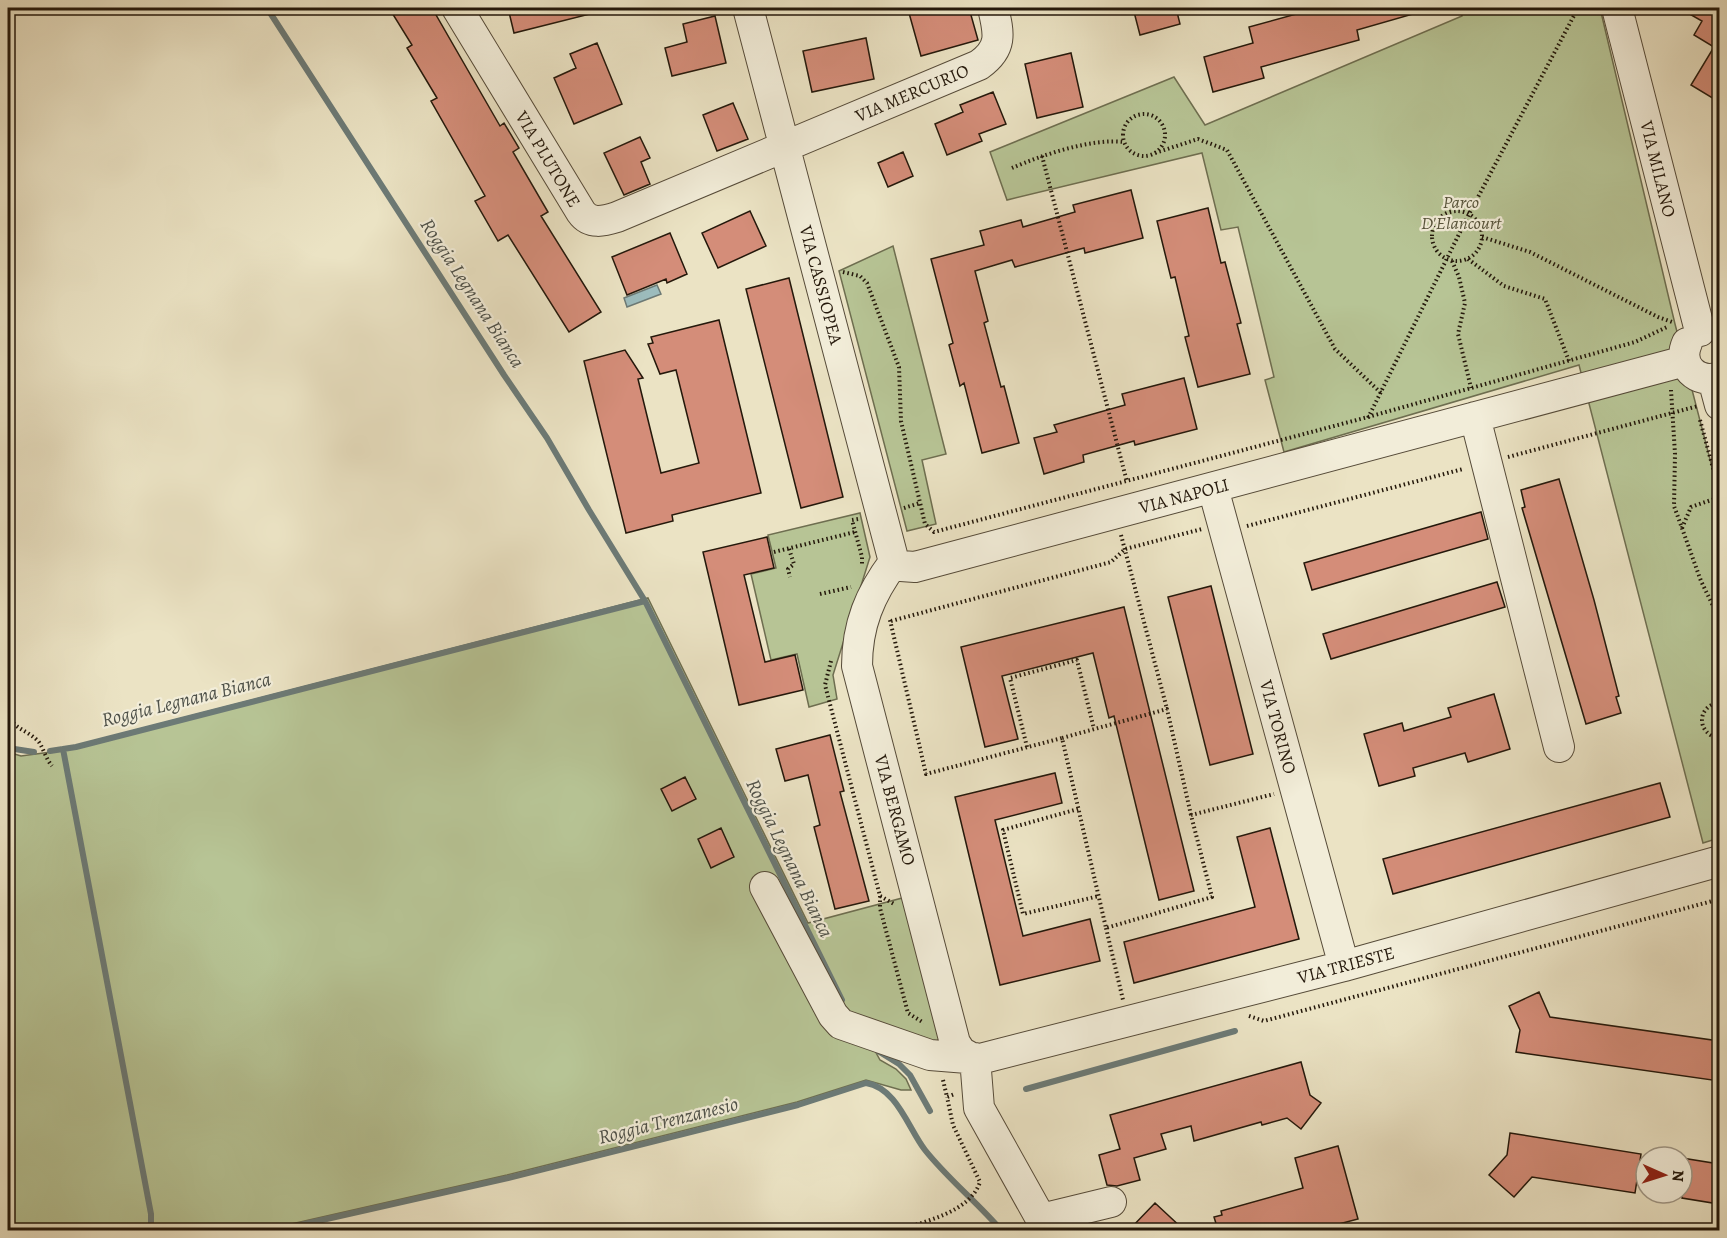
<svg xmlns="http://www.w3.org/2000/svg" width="1727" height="1238" font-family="Alegreya,serif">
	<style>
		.green { fill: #b7c495; stroke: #6e6e50; stroke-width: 1.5 }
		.water { fill: #9cbcbd; stroke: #6c7a76; stroke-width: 1.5 }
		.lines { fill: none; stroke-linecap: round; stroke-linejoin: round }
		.stream { stroke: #6c7a76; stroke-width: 6 }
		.building { fill: #d48d79; stroke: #24180b; stroke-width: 1.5 }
		.minor-casing { stroke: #564b39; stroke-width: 32 }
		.path { stroke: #24180b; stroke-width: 4; stroke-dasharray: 1.5 3; stroke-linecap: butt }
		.minor { stroke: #f2edd9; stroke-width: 30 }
		.labels { text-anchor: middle; stroke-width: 4.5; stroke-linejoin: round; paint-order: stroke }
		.street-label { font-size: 18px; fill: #24180b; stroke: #f2edd9 }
		.park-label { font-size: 18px; font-style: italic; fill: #57543b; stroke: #f2edd9 }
		.water-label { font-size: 20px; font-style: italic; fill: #4e5149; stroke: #f2edd9 }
	</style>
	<rect width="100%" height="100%" fill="#ebe3c4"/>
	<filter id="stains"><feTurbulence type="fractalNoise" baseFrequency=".00333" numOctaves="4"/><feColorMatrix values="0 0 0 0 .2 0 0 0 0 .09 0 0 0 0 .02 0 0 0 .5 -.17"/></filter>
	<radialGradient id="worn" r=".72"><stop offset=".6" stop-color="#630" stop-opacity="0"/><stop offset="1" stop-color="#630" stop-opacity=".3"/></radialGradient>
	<path class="green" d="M1461,8h139l75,316 44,170v344l-16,5 -124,-478 -295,87 -19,-72 9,-3 -36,-150 -17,3 -19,-77 -195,47 -17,-48 184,-75 31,48 257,-109z
		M893,246l53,208 -24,6 14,64 -29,7 -68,-260z
		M860,513l10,44 -37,118 4,24 -28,8 -12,-53 -26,6 -20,-86 25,-6 -8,-33z
		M648,598l160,325 98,-26 42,158 -87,-30 19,35 16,9 10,10 5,11h-10l-35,-10 -69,22 -290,73 -242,55h-77c-31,-10 -60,-1 -92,0 -29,2 -59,0 -88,0v-478l13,4 30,-4z"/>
	<path class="water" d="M657,285l4,9 -34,13 -3,-9z"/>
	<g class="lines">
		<path class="stream" d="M267,8l237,367 43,63 42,72 56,91 197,399
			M8,748l26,4
			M63,749l88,465v14
			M50,751l26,-4 569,-146
			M878,1051l21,13 11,11 20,36
			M1026,1089l209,-58
			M117,1230l34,-2 27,2
			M278,1230l230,-52 290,-73 68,-22c31,5 42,45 59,67 23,29 52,52 76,80"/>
	</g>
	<path class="building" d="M389,8h43l68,118 4,-3 15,25 -6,4 35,60 -7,4 60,96 -32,20 -61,-97 -10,6 -23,-40 10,-5 -54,-95 6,-3 -30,-50 5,-3z
		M508,8h86v5l-80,20z
		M928,8h41l9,32 -57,16 -12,-43z
		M1133,8h43l4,16 -40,11z
		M1318,8h102v4l-63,18 2,10 -98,27 3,11 -51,14 -9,-35 49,-14 -4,-16z
		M1679,8h40v94l-28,-17 23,-38 -20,-12 8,-14z
		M715,16l11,47 -54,13 -7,-28 22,-6 -4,-18z
		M866,38l8,41 -62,13 -9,-41z
		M597,43l25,61 -48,20 -20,-46 22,-10 -6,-14z
		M1071,53l12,54 -46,11 -12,-54z
		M993,92l13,32 -27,10 3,7 -35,14 -12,-31 28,-12 -3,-7z
		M733,103l15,36 -31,12 -14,-36z
		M640,137l10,21 -9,4 9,22 -26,11 -20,-42z
		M903,152l10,24 -25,11 -10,-24z
		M1131,190l12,48 -58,15 -1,-5 -69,19 -3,-7 -37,11 13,50 -4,2 17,64 3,-1 15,57 -37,10 -18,-70 -4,3 -11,-41 4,-2 -22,-84 53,-14 -4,-14 41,-11 2,7 52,-15 -2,-7z
		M1208,208l13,55 4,-1 16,61 -4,1 13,50 -52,13 -13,-50 4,-1 -14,-59 -4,1 -14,-57z
		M750,211l16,35 -48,22 -16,-35z
		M670,233l17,41 -20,9 -1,-4 -39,16 -15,-38z
		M789,278l54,219 -42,11 -55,-219z
		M719,320l42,173 -89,22 1,6 -47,12 -42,-172 41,-11 18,28 -5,1 23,94 38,-10 -23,-93 -16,4 -12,-30 5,-1 -2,-6z
		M1184,378l13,51 -62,16 -1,-4 -51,14 1,7 -40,12 -10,-36 23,-6 -3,-7 71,-20 -3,-11z
		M1559,479l35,121 25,96 -3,1 5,16 -35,11 -64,-216 3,-1 -4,-17z
		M1481,512l7,27 -176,51 -8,-27z
		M767,537l7,31 -30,7 21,87 30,-7 8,35 -64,15 -36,-153z
		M1497,582l8,25 -174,52 -8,-25z
		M1211,586l42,168 -43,11 -42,-168z
		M1124,607l70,284 -35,9 -45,-184 -5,2 -16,-65 -91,23 16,63 -33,8 -24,-100z
		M1494,694l16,55 -42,13 -3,-9 -52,15 2,8 -36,10 -15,-52 38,-11 2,8 47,-14 -3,-9z
		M830,735l14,56 -4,1 29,109 -34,8 -21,-82 6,-2 -12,-50 -23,6 -9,-32z
		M1055,773l7,30 -67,17 28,116 67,-17 10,42 -100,24 -45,-188z
		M685,777l11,22 -24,12 -11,-22z
		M1660,783l10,34 -277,77 -10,-35z
		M721,828l13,29 -23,11 -13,-29z
		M1270,828l29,111 -165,44 -10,-41 131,-35 -18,-70z
		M1539,992l11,25 169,24v40l-203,-29 4,-22 -11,-24z
		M1301,1062l9,33 11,8 -20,26 -14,-11 -25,7 -1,-3 -67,19 -3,-15 -30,8 5,15 -32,9 6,22 -23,6 -10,-1 -8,-30 21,-6 -10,-34z
		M1510,1133l131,21 -6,39 -103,-16 -18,20 -25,-22 18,-20z
		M1338,1146l20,73 -42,11h-98l-4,-13 8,-2 -1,-4 82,-23 -8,-30z
		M1682,1158l37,6v40l-37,-6z
		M1155,1203l29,27h-55z"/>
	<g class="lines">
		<g class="minor-casing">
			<path id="minor" d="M457,8l124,204c9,13 23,9 36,5l362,-152c24,-17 20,-32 14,-57
				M748,8l146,554
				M1617,8l83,323
				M1687,343c-10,22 10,42 33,34
				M1713,379l7,26
				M1475,417l84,330
				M1213,488l131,478
				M894,562l7,4 14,1 770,-206
				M894,562c-24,32 -37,63 -37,104l98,377 6,9 9,5
				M765,887l68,128 8,9 89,31 50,4 364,-93 376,-105
				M975,1058l4,50 62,111 10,11
				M1041,1219l70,-17"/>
		</g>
		<path class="path" d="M1123 135a21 21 0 1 1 42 0a21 21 0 1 1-42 0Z
			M1155,153l43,-14 29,11 108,199 46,44
			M1042,156l85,326
			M1012,168c30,-13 80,-30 112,-26
			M1432 236a25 25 0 1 1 50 0a25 25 0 1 1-50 0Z
			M1482,237l48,15 128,65 14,5
			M1468,259l36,27 41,13 24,62
			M1452,261l7,16 6,26 -7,31 13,54
			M843,272l17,4 7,7 32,84 2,54 24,103 9,8 434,-115 267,-75 32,-15
			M1671,390l4,64 -1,52 27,75 17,35 2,22
			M1368,418l101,-204 109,-206
			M1700,420l20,74
			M1508,457l190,-51
			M904,508l16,-5
			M858,519l-6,1 10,37v8
			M1247,526l216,-57
			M1682,528l9,-21 29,-10
			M1121,535l46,174
			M789,549l5,15 -6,5 2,8
			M774,552l81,-20
			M820,594l31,-7
			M890,620l36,154 136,-36
			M891,621l220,-59 14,-13 77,-20
			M831,661l-6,24 55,211 14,8
			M1720,702c-24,4 -24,32 0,37
			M8,716c8,14 19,14 30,25 4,4 8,18 14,25
			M1027,747l-17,-69 67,-18 17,69
			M1078,809l-75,21 20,84 76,-18
			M1191,815l-24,-106 -105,29 44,190 106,-31 -21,-82 83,-21
			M880,896v12l28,105 16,10
			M1106,928l17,72
			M1249,1016l15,5 456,-122
			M943,1080l4,17 8,-3
			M899,1230c27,-9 71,-18 81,-48l-27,-57 -6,-28"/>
		<use href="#minor" class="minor"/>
	</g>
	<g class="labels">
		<g class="street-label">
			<text transform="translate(912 93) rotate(-23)" y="6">VIA MERCURIO</text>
			<text transform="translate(548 159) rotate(59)" y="6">VIA PLUTONE</text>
			<text transform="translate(1658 169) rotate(76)" y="6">VIA MILANO</text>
			<text transform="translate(821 285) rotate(75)" y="6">VIA CASSIOPEA</text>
			<text transform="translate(1184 496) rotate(-15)" y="6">VIA NAPOLI</text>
			<text transform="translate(1278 727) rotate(75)" y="6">VIA TORINO</text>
			<text transform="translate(895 810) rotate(75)" y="6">VIA BERGAMO</text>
			<text transform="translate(1346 965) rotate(-15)" y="6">VIA TRIESTE</text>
		</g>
		<g class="park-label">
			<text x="1461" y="208">Parco<tspan x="1461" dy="21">D'Elancourt</tspan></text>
		</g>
		<g class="water-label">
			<text transform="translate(473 293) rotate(57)" y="7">Roggia Legnana Bianca</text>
			<text transform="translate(186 699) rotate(-14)" y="7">Roggia Legnana Bianca</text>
			<text transform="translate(790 858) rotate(64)" y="7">Roggia Legnana Bianca</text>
			<text transform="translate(668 1120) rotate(-14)" y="7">Roggia Trenzanesio</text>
		</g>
	</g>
	<rect width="1727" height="1238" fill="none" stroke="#ebe3c4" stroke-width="30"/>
	<rect x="9" y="9" width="1709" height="1220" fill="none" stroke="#24180b" stroke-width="3"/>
	<rect x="15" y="15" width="1697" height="1208" fill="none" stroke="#24180b" stroke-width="1.5"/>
	<g transform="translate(1664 1175) rotate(93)"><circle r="28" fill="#f2edd9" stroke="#a09887" stroke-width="1.5"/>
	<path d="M0-4.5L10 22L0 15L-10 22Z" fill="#8f2418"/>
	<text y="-9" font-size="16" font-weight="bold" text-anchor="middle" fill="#24180b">N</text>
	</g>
	<rect width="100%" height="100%" filter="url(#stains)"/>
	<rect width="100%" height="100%" fill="url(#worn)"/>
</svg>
